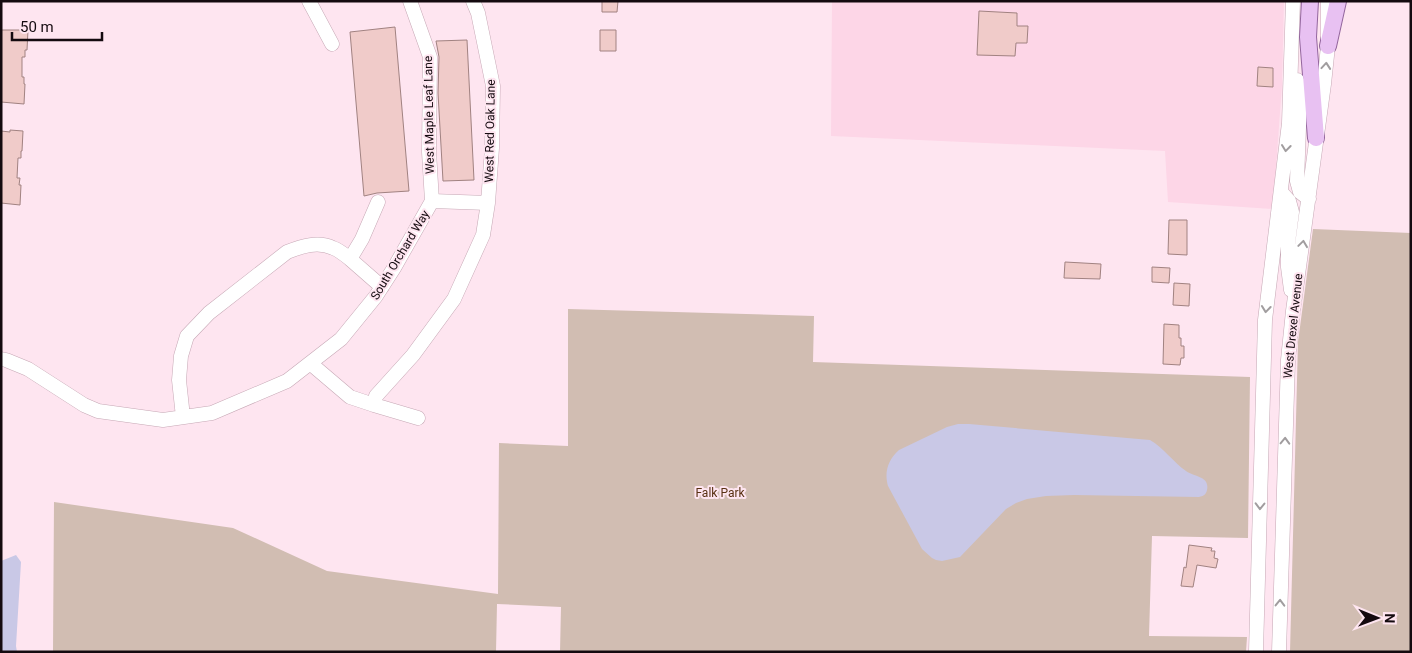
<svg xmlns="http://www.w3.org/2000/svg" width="1412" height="653" font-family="Roboto,sans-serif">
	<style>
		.built { fill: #fdd6e7 }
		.green { fill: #d1bdb2 }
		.water { fill: #c9c8e6 }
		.building { fill: #f0cbc9; stroke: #a18281 }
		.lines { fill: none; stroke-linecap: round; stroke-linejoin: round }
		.minor-casing { stroke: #c6a8b5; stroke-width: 15 }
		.major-casing { stroke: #93669d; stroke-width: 18 }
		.minor { stroke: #fff; stroke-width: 14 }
		.major { stroke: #e8c1f2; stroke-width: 16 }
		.oneway { stroke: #a19d9f }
		.labels { text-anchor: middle; stroke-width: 4; stroke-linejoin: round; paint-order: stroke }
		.street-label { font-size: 12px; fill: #140a0f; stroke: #fee5f0 }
		.park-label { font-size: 12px; fill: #583012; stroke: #fee5f0 }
	</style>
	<rect width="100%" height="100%" fill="#fee5f0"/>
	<path class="built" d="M832,1h452l-2,84 -9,124 -105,-7 -3,-51 -334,-15z"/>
	<path class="green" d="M1313,229l98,4v419h-121l8,-310z
		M568,309l246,7 -1,46 437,15 -2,161 -96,-2 -3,100 98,1 -1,15h-686l1,-45 -64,-3 -1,48h-443l1,-150 179,26 94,43 171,23 1,-151 69,3z"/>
	<path class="water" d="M958,424h11l181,16c14,8 23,22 36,31 8,6 24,5 21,19 -1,5 -4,6 -8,7l-125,-2 -28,1 -19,3 -11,4 -10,6 -46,48 -18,4 -6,-1 -4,-2 -10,-9 -34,-63c-4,-14 0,-26 11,-36l48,-23z
		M16,555l5,7 -5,84 1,6h-16v-91z"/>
	<path class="building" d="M602,1h16l-1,11h-15z
		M979,11l38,2v13h11l-1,17h-11l-1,13 -38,-1z
		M395,27l14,164 -32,2 -13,3 -14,-164z
		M1,30h27l-1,20h-2v7h-3v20h2v7h1l-1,20 -23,-2z
		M600,30h16v21h-16z
		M467,40l7,140 -31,1 -5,-88 1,-36 -3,-16z
		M1258,67l15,1v19l-16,-1z
		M10,130l13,1 -1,20h-1v7h-3l-1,20h3l-1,7h2l-1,20 -19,-2v-72l9,1z
		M1169,220h18v35l-19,-1z
		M1065,262l36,2 -1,15 -36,-1z
		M1152,267l18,1 -1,15 -17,-1z
		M1174,283l16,1 -1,22 -16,-1z
		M1164,324l15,1v13h2v8h3v12h-3l-1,7 -17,-1z
		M1189,545l23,3 -1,3h4l-1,7 4,1 -2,9 -19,-3 -4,22 -12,-1 3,-19 2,1z"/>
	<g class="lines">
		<g class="minor-casing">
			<path id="minor" d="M309,1l23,43
				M410,1l20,56 -1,95 3,49
				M1297,80l3,20 -3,81 3,11 9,7
				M1281,192l8,9 3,11 -4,31v24l3,23
				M432,201l56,2
				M378,202l-16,37 -12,20 32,28
				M1,359l5,1 22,9 56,36 14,6 65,9 49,-7 75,-32 54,-42 35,-43 18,-28 38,-67
				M310,363l40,34 24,8
				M183,417l-4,-37 2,-24 6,-20 22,-23 78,-61c15,-6 31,-11 46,-4 6,2 12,7 17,11
				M418,418l-44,-13 2,-9 37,-41 41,-56 29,-64 5,-32 4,-55 1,-62 -15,-73 -5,-12
				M1256,652l9,-332 24,-197 4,-122
				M1279,652l9,-292 5,-49 31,-227 4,-38v-45"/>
		</g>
		<g class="major-casing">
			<path id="major" d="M1310,1l-2,36 8,101
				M1328,46l10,-45"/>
		</g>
		<use href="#minor" class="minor"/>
		<use href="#major" class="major"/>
	</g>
	<defs><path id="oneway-chevron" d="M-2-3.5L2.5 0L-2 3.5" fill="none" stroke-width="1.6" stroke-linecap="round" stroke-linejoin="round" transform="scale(1.25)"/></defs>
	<g class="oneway">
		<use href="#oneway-chevron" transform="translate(1326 66) rotate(-85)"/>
		<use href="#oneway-chevron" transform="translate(1286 148) rotate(97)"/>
		<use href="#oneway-chevron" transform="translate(1303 244) rotate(-82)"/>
		<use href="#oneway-chevron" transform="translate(1266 309) rotate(96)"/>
		<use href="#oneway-chevron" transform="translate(1285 441) rotate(-88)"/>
		<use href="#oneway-chevron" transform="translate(1260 506) rotate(91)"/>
		<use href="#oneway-chevron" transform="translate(1280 603) rotate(-89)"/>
	</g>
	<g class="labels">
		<g class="street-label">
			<text transform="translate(429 115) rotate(-91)" y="4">West Maple Leaf Lane</text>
			<text transform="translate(490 131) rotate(-89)" y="4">West Red Oak Lane</text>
			<text transform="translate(400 255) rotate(-59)" y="4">South Orchard Way</text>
			<text transform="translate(1293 326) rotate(-84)" y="4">West Drexel Avenue</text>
		</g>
		<g class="park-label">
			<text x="720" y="497">Falk Park</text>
		</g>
	</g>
	<rect width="1412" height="653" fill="none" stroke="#140a0f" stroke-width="5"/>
	<g transform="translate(1377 618) rotate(91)" stroke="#fee5f0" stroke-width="4" paint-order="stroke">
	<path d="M0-4L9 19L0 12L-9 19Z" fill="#140a0f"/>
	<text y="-8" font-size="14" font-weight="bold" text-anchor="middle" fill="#140a0f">N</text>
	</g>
	<path d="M12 32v8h90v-8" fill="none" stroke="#140a0f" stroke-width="2.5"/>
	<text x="20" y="32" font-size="15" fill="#140a0f" stroke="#fee5f0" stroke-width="4" paint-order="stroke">50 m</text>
</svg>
